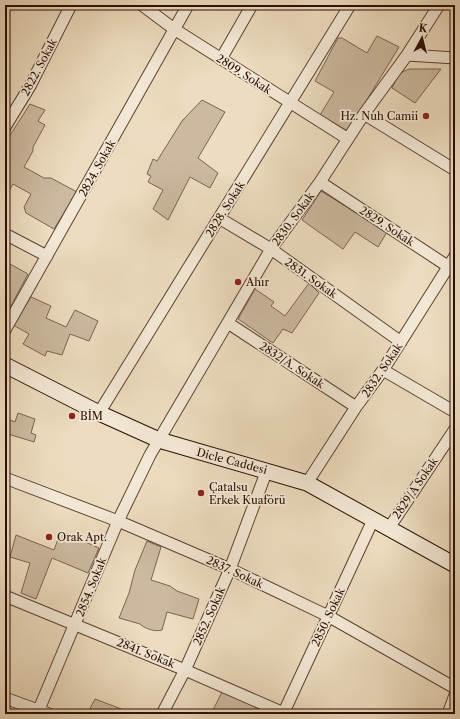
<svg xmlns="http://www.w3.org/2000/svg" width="460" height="719" font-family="'Libre Caslon Text',serif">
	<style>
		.green { fill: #ccb99f; stroke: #7c6350 }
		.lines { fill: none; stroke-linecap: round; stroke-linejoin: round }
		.street-casing { stroke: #5c4131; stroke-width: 13 }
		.secondary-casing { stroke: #2b0d02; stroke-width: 17 }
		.street { stroke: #f3e8d5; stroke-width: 11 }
		.secondary { stroke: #f3e8d5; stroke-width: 15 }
		.poi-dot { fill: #8f2418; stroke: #f3e8d5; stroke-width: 1.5 }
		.labels { text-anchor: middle; stroke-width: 3.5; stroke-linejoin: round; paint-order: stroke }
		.street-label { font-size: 11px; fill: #2b0d02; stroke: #f3e8d5 }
		.poi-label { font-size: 11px; fill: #2b0d02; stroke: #f3e8d5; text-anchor: start }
	</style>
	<rect width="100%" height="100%" fill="#eddcbf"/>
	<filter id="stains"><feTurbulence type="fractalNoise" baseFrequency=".005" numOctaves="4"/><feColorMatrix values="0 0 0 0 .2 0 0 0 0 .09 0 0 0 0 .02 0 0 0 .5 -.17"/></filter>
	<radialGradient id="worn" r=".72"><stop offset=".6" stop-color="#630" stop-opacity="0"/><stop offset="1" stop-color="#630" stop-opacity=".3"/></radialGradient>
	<path class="green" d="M377,36l22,11 -51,84 -28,-16 14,-23 -19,-11 23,-43h4l25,15z
		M410,69h31l-26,34 -23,-15c5,-10 6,-16 18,-19z
		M202,100l23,12 -27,46 20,15 -8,15 -20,-11 -22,43 -15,-11 10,-19 -15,-8 3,-6 -4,-2 6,-15 4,2 25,-40z
		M30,104l15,6 -7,11 7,4 -12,22v4l-9,16 20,11h7l26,14 -23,37 -28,-16 -2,-6 7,-13 -18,-10 -3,5 -5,-4v-42z
		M321,191l66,41 -9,15 -23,-15 -12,17 -41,-29z
		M5,264l7,1 16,9 -23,43z
		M309,283l10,10 -27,40 -9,-4 -10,14 -35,-24 17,-30 19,13 -3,4 14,10z
		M31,297l20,9 -5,12 20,9 9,-17 23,11 -9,20 -19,-7 -8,21 -15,-4 -2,5 -22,-12 6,-10 -16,-9z
		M18,413l17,6 -4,14 5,2 -2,7 -29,-9v-15l10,4z
		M61,531l38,17 -11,25 -36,-15 -16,41 -15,-6 9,-30 -20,-6 6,-22 38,15z
		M147,541l14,6 -10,33 19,6 7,5 22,8 -6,20 -26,-7 -5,18c-6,2 -17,-1 -22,-6l-21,-6 10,-25 6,-23z
		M222,692l48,20 -1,2h-58z
		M95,699l29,11 -2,4h-35z"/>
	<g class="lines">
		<g class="street-casing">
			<path id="street" d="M142,5l32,24 174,110
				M407,55l48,3
				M221,59l31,-54
				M364,114l91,56
				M5,127l25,-41 41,-81
				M320,182l135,89
				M219,218l52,31 130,93
				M5,234l42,22
				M228,323l128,84
				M5,330l183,-325
				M383,370l72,42
				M99,413l251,-408
				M5,478l113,43 112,48 98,47 127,72
				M307,483l49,-76 27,-37 72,-114
				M389,528l66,-99
				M5,596l180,74 101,44
				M5,698l44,16
				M37,714l81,-193 32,-66 121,-206 49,-67 44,-68 43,-59 32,-50
				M162,714l23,-44 45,-101 37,-99
				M283,714l90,-194
				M448,714l7,-19"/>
		</g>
		<g class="secondary-casing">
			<path id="secondary" d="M5,365l94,48 60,27 148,43 148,82"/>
		</g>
		<use href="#street" class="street"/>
		<use href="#secondary" class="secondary"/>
	</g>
	<g class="poi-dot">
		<circle cx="426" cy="116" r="4"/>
		<circle cx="238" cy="282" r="4"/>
		<circle cx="72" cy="416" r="4"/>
		<circle cx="201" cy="493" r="4"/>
		<circle cx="49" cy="537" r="4"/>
	</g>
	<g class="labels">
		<g class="street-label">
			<text transform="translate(39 67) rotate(-62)" y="4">2822. Sokak</text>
			<text transform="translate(244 74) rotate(33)" y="4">2809. Sokak</text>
			<text transform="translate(97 168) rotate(-61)" y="4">2824. Sokak</text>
			<text transform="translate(225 209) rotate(-58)" y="4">2828. Sokak</text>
			<text transform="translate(293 219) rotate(-54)" y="4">2830. Sokak</text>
			<text transform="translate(387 226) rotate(33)" y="4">2829. Sokak</text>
			<text transform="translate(311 278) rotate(35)" y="4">2831. Sokak</text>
			<text transform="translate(292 365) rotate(33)" y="4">2832/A. Sokak</text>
			<text transform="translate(382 370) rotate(-56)" y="4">2832. Sokak</text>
			<text transform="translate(232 461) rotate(15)" y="4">Dicle Caddesi</text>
			<text transform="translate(415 488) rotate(-56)" y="4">2829/A Sokak</text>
			<text transform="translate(235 572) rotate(25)" y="4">2837. Sokak</text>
			<text transform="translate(91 587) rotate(-68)" y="4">2854. Sokak</text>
			<text transform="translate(209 616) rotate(-66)" y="4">2852. Sokak</text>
			<text transform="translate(328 617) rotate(-65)" y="4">2850. Sokak</text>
			<text transform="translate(146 653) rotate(22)" y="4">2841. Sokak</text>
		</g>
		<g class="poi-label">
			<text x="418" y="120" text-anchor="end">Hz. Nuh Camii</text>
			<text x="246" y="286">Ahır</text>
			<text x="80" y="420">BİM</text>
			<text x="209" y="491">Çatalsu<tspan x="209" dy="13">Erkek Kuaförü</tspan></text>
			<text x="57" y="541">Orak Apt.</text>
		</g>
	</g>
	<rect width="460" height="719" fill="none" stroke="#eddcbf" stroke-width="20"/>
	<rect x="6" y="6" width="448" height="707" fill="none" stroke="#2b0d02" stroke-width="2"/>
	<rect x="10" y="10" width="440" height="699" fill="none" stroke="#2b0d02"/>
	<g transform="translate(422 38) rotate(7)" stroke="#f3e8d5" stroke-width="3" paint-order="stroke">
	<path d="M0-3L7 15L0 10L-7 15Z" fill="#2b0d02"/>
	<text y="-6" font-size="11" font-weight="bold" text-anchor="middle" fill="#2b0d02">K</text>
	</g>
	<rect width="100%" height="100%" filter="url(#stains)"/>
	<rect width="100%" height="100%" fill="url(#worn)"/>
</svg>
